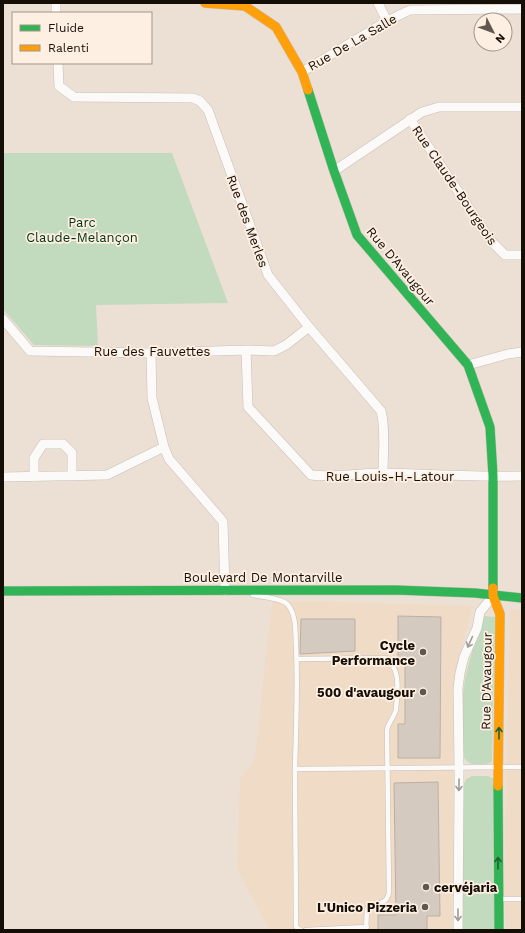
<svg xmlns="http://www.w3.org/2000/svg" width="525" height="933" font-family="'Work Sans',sans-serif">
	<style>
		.built { fill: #f0dbc6 }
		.green { fill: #c2dabd }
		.building { fill: #d4cac0; stroke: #b9b0a6 }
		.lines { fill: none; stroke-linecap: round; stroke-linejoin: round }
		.lane-casing { stroke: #c8beb5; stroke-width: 5.5 }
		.street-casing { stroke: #c8beb5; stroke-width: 10 }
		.fast-casing { stroke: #c8beb5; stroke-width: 10 }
		.slow-casing { stroke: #c8beb5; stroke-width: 10 }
		.lane { stroke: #fcfaf9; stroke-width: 4.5 }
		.street { stroke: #fcfaf9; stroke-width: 9 }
		.fast { stroke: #30b455; stroke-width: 9 }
		.slow { stroke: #ff9f0a; stroke-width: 9 }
		.oneway { stroke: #a09c98 }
		.oneway2 { stroke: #22612e }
		.poi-dot { fill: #60584e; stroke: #fdefe1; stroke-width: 1.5 }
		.labels { text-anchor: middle; stroke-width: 3.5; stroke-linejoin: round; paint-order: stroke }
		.street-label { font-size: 13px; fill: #150e06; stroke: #fdefe1 }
		.park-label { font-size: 13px; fill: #013314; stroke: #fdefe1 }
		.poi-label { font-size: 13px; font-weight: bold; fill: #150e06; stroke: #fdefe1; text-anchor: end }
	</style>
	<rect width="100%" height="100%" fill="#ece0d4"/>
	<path class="built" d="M273,600l200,6 -19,72 -2,252h-183l-32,-62 3,-89 15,-20 11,-105z
		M510,609l12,1v320h-16l-2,-42z"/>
	<path class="green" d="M3,153h169l56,150 -132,2 2,41 -64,-1 -31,-36z
		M484,616l11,1 -3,145c-4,2 -8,2 -13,2 -9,1 -13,-2 -17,-10 0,-20 -1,-42 1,-61 3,-27 13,-52 21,-77z
		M472,776h16l6,3 2,151h-33v-144l3,-7z"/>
	<path class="building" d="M398,616l43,1 -1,141h-42v-34h7v-64l-7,-1z
		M301,619h54v32l-55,3z
		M438,782l2,134h-13v14h-49v-15h18l-2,-132z"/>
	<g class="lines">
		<g class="lane-casing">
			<path id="lane" d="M253,595c8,2 30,3 35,10 9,11 7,28 8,41 2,41 0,82 -1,123
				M297,659l89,-1c16,12 11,34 10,52 -2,7 -8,13 -9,20l2,162c-2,13 -11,10 -20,15l-2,2 -1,21
				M500,899h22
				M301,930l-3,-1 -2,-3 -1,-157 227,-2
				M306,930l61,-3"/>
		</g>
		<g class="street-casing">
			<path id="street" d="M56,3v10
				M378,3l9,18
				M58,63l1,23 15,11 119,1 7,3 8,9 60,165 41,52 72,84c5,18 2,44 2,62
				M302,72l85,-51 23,-11 112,-1
				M410,119l81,122 14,14h17
				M334,171l88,-59 17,-5h83
				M3,319l27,32 121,2 95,-3 28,1 12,-6 23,-18
				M246,350l2,57 63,68c24,3 49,-2 73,-2 46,1 92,4 138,3
				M151,353l1,45 12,49 5,12 51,59 3,4 2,69
				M468,365l40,-11 14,-2
				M3,477l104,-2 57,-28
				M34,477v-19l9,-14h20l9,9v23
				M458,930l1,-143v-20l-1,-79 2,-15 4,-16 13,-29 3,-16 13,-16"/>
		</g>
		<g class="fast-casing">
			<path id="fast" d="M308,90l26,81 23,64 111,130 22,62 3,49v112
				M3,591l393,-1 79,3 47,5
				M498,786l1,144"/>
		</g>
		<g class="slow-casing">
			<path id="slow" d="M205,3l40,3 31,21 26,45 6,18
				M493,588v8l7,18 -2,172"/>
		</g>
		<use href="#lane" class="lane"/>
		<use href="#street" class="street"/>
		<use href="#fast" class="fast"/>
		<use href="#slow" class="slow"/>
	</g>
	<defs><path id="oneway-shaft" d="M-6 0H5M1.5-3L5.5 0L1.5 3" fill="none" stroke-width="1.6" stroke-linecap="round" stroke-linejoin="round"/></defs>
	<g class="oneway">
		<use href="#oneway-shaft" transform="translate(470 642) rotate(114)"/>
		<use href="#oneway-shaft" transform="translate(459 785) rotate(91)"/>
		<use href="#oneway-shaft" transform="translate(458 915) rotate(90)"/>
	</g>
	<g class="oneway2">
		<use href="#oneway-shaft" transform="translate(499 733) rotate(-90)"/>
		<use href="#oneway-shaft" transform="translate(498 863) rotate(-90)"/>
	</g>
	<g class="poi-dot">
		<circle cx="423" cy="652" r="4"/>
		<circle cx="423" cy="692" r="4"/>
		<circle cx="426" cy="887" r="4"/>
		<circle cx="425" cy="907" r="4"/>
	</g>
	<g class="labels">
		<g class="street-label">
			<text transform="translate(352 42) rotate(-30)" y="5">Rue De La Salle</text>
			<text transform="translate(455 185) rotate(56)" y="5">Rue Claude-Bourgeois</text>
			<text transform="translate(248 221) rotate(70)" y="5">Rue des Merles</text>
			<text transform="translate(401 266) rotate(50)" y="5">Rue D'Avaugour</text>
			<text x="152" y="356">Rue des Fauvettes</text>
			<text x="390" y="481">Rue Louis-H.-Latour</text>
			<text x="263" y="582">Boulevard De Montarville</text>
			<text transform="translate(486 681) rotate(-89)" y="5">Rue D'Avaugour</text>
		</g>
		<g class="park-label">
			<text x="82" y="227">Parc<tspan x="82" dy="15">Claude-Melançon</tspan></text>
		</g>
		<g class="poi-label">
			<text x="415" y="650">Cycle<tspan x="415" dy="15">Performance</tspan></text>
			<text x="415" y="697">500 d'avaugour</text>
			<text x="434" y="892" text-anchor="start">cervéjaria</text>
			<text x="417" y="912">L'Unico Pizzeria</text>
		</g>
	</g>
	<rect width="525" height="933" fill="none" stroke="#150e06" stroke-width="8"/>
	<rect x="12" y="12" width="140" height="52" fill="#fdefe1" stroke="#a09589"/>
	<rect x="20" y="25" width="20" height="6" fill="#30b455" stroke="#a09589"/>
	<text x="48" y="32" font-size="12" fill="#150e06">Fluide</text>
	<rect x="20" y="45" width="20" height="6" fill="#ff9f0a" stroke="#a09589"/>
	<text x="48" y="52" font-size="12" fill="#150e06">Ralenti</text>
	<g transform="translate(493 32) rotate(132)"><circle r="19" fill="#fdefe1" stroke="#a09589"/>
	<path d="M0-3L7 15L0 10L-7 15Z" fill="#60584e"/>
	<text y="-6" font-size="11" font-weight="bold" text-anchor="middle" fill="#150e06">N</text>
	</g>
</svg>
